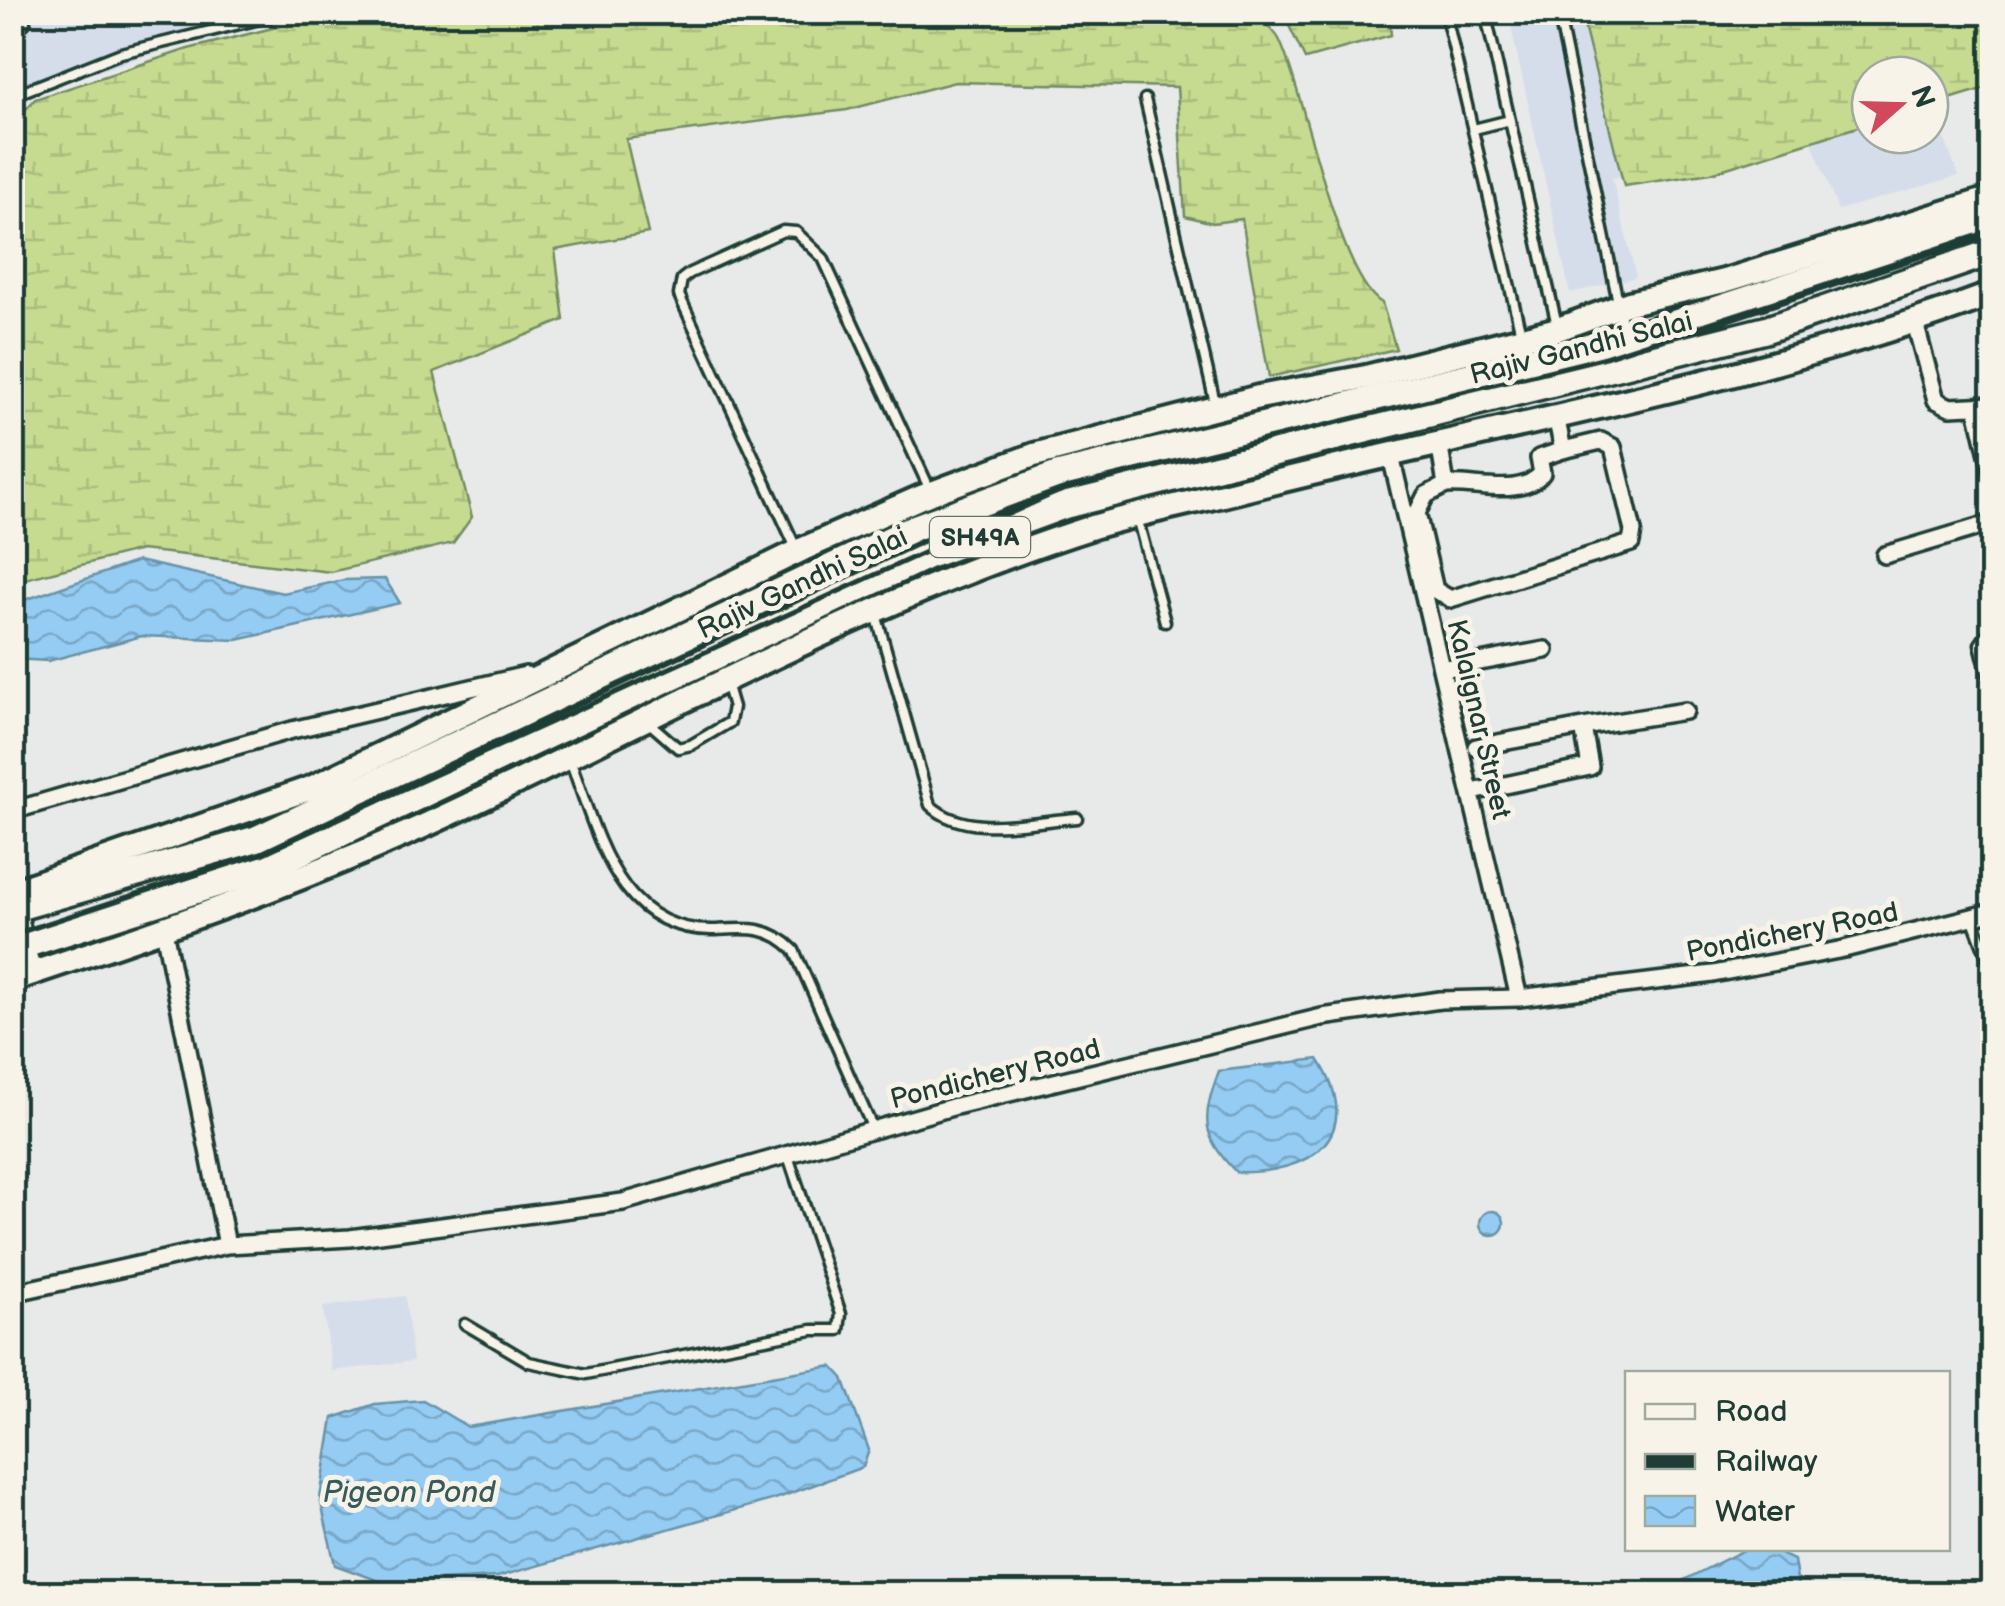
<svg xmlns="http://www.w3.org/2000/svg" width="2005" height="1606" font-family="'Balsamiq Sans',sans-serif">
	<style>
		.built { fill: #d5ddeb }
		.wetland { fill: url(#wetland-marsh); stroke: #728c62; stroke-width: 2.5 }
		.water { fill: url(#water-waves); stroke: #6693a7; stroke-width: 2.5 }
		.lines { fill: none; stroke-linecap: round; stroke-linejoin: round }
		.lane-casing { stroke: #1f3d34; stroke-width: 15 }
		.street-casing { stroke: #1f3d34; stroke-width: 22 }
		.secondary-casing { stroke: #1f3d34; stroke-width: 30 }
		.primary-casing { stroke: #1f3d34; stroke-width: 32 }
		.lane { stroke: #f7f3e8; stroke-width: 8 }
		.street { stroke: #f7f3e8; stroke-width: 15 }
		.secondary { stroke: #f7f3e8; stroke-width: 22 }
		.primary { stroke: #f7f3e8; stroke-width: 25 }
		.rail { stroke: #1f3d34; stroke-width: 5 }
		.labels { text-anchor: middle; stroke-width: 10; stroke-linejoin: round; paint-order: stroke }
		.shield { fill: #f7f3e8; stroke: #60746a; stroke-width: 2.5 }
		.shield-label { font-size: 25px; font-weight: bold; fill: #1f3d34 }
		.street-label { font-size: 28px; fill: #1f3d34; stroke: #f7f3e8 }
		.water-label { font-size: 30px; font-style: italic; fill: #375a5a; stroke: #f7f3e8 }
	</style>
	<defs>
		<pattern id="wetland-marsh" width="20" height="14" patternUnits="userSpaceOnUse" patternTransform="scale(2.5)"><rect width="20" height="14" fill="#c6db90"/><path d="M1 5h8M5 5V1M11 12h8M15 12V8" fill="none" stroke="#aabd7d"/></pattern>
		<pattern id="water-waves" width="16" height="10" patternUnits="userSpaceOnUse" patternTransform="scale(2.5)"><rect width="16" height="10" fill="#95ccf4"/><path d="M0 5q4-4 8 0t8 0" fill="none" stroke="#79a7c6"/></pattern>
	</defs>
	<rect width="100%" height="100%" fill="#e8e9e9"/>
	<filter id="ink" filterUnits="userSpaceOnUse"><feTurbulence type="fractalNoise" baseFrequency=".01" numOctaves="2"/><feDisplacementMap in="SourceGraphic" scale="20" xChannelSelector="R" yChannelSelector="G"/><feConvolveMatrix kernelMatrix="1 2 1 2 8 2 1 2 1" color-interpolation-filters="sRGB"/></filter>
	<g filter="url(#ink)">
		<path class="built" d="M13,13h297l-125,30 -148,48 -24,26z
			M1508,13h484l-62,62h-60v60h60v-37l28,78 -120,34 -32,-83 -108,35 -86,16 24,99 -66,16z
			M405,1296l8,65 -81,10 -9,-64z"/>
		<path class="wetland" d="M337,12l914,1c9,7 23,16 28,26 26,54 59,239 103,264l14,46 -127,28 -27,-158 -29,4 -28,-7 -8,-129 -222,-5 -108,28 -221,29 22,94 -93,17 9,70 -130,52 38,145 -19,26 -122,29 -190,-22 -128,32v-75l12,-118 -13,-109 1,-156 22,-25 153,-50z
			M1283,13h106l2,22 -86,24z
			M1636,13h356v73l-62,19v-30h-60v48l-159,50 -87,13 -40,-160z"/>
		<path class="water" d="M138,561l145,32 61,-13 41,-1 15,24 -163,37 -95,-4 -94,25 -35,-2v-55z
			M1318,1059c49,76 -7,116 -82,113 -36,-37 -34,-55 -17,-101z
			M1480 1223a12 12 0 1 1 24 0a12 12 0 1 1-24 0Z
			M832,1366l11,12 26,72 -6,17 -88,32 -278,78 -112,6 -50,-18 -15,-67 13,-80 42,-14 48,-4 45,27z
			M1748,1548l24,2 22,10 5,33h-141z"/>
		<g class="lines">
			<g class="lane-casing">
				<path id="lane" d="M1445,12l76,322
					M1485,12l72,313
					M1558,12l67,324
					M12,34l13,-11 -1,-11
					M12,96l109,-43 167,-41
					M1145,99l71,308
					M1474,129l36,-9
					M1138,521l27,101
					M796,548l-117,-253 3,-16 8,-6 93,-42 13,1 27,26 108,234
					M876,614l54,191c36,34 100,16 147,13
					M1992,627l-12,17 12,47
					M647,721l31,27 13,-3 39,-23 3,-15 -7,-24
					M570,760c28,75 48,174 147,170 32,-2 53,-4 77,20l79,179
					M1972,917l20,53
					M465,1324l64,38 57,12 226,-44h27l2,-16 -53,-158"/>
			</g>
			<g class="street-casing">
				<path id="street" d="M1915,323l21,77 14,7 42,-2
					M1977,408l15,64
					M1439,442l7,43 -20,10 -9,18 18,77 15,9 181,-56 2,-12 -20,-84 -12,-6 -38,9 -7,-34
					M1390,452l129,546
					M1446,485c28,-3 75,14 96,-12l-3,-15 24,-8
					M1885,555l107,-32
					M1442,669l103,-19
					M1476,747l107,-20
					M1472,792l118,-25 -7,-40 102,-16
					M12,811l280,-81 234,-55
					M15,899l18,74
					M164,930l63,315
					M12,1293l215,-48 123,-7 273,-36 333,-96 366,-89 118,-17 79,-2 194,-24 131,-25 148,-37"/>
			</g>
			<g class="secondary-casing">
				<path id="secondary" d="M12,892l299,-104 492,-239 118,-52 113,-42 225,-58 107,-20 192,-48 71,-26 95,-22 268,-83
					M12,980c141,-47 281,-95 416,-156 221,-101 432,-223 665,-297 50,-15 103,-25 154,-38 248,-63 505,-105 745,-195"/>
			</g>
			<g class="primary-casing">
				<path id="primary" d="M12,909l244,-70 660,-312 141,-52 582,-140 353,-116
					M12,949l255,-81 660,-312 139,-51 699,-175 227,-78"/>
			</g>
			<use href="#lane" class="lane"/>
			<use href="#street" class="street"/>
			<use href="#secondary" class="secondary"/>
			<use href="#primary" class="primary"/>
			<path class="rail" d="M12,935l253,-83 801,-364 536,-130 390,-127"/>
		</g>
	</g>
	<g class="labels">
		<rect class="shield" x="930" y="517" width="100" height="40" rx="8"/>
		<g class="shield-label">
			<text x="980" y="546">SH49A</text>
		</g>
		<g class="street-label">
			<text transform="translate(1581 347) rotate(-14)" y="10">Rajiv Gandhi Salai</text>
			<text transform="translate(802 582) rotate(-25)" y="10">Rajiv Gandhi Salai</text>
			<text transform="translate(1480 719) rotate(77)" y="10">Kalaignar Street</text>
			<text transform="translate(1792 931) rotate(-11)" y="10">Pondichery Road</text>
			<text transform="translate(995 1073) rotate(-14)" y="10">Pondichery Road</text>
		</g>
		<g class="water-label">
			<text x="409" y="1502">Pigeon Pond</text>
		</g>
	</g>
	<rect width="2005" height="1606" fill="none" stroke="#f7f3e8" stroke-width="50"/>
	<rect x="25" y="25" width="1955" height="1556" fill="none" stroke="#1f3d34" stroke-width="4" filter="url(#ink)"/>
	<rect x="1625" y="1371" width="325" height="180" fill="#f7f3e8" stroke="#a1aaa0" stroke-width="2.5"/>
	<rect x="1645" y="1404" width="50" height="15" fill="#f7f3e8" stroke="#a1aaa0" stroke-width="2.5"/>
	<text x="1715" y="1421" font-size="30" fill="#1f3d34">Road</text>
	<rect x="1645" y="1454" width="50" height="15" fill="#1f3d34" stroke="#a1aaa0" stroke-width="2.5"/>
	<text x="1715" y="1471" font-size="30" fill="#1f3d34">Railway</text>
	<rect x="1645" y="1496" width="50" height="30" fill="url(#water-waves)" stroke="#a1aaa0" stroke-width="2.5"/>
	<text x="1715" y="1521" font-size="30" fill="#1f3d34">Water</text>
	<g transform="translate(1900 105) rotate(70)"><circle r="48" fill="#f7f3e8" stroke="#a1aaa0" stroke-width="2.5"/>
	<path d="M0-8L18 38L0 25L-18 38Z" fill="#d1495b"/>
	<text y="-15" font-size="28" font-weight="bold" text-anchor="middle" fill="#1f3d34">N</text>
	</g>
</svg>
